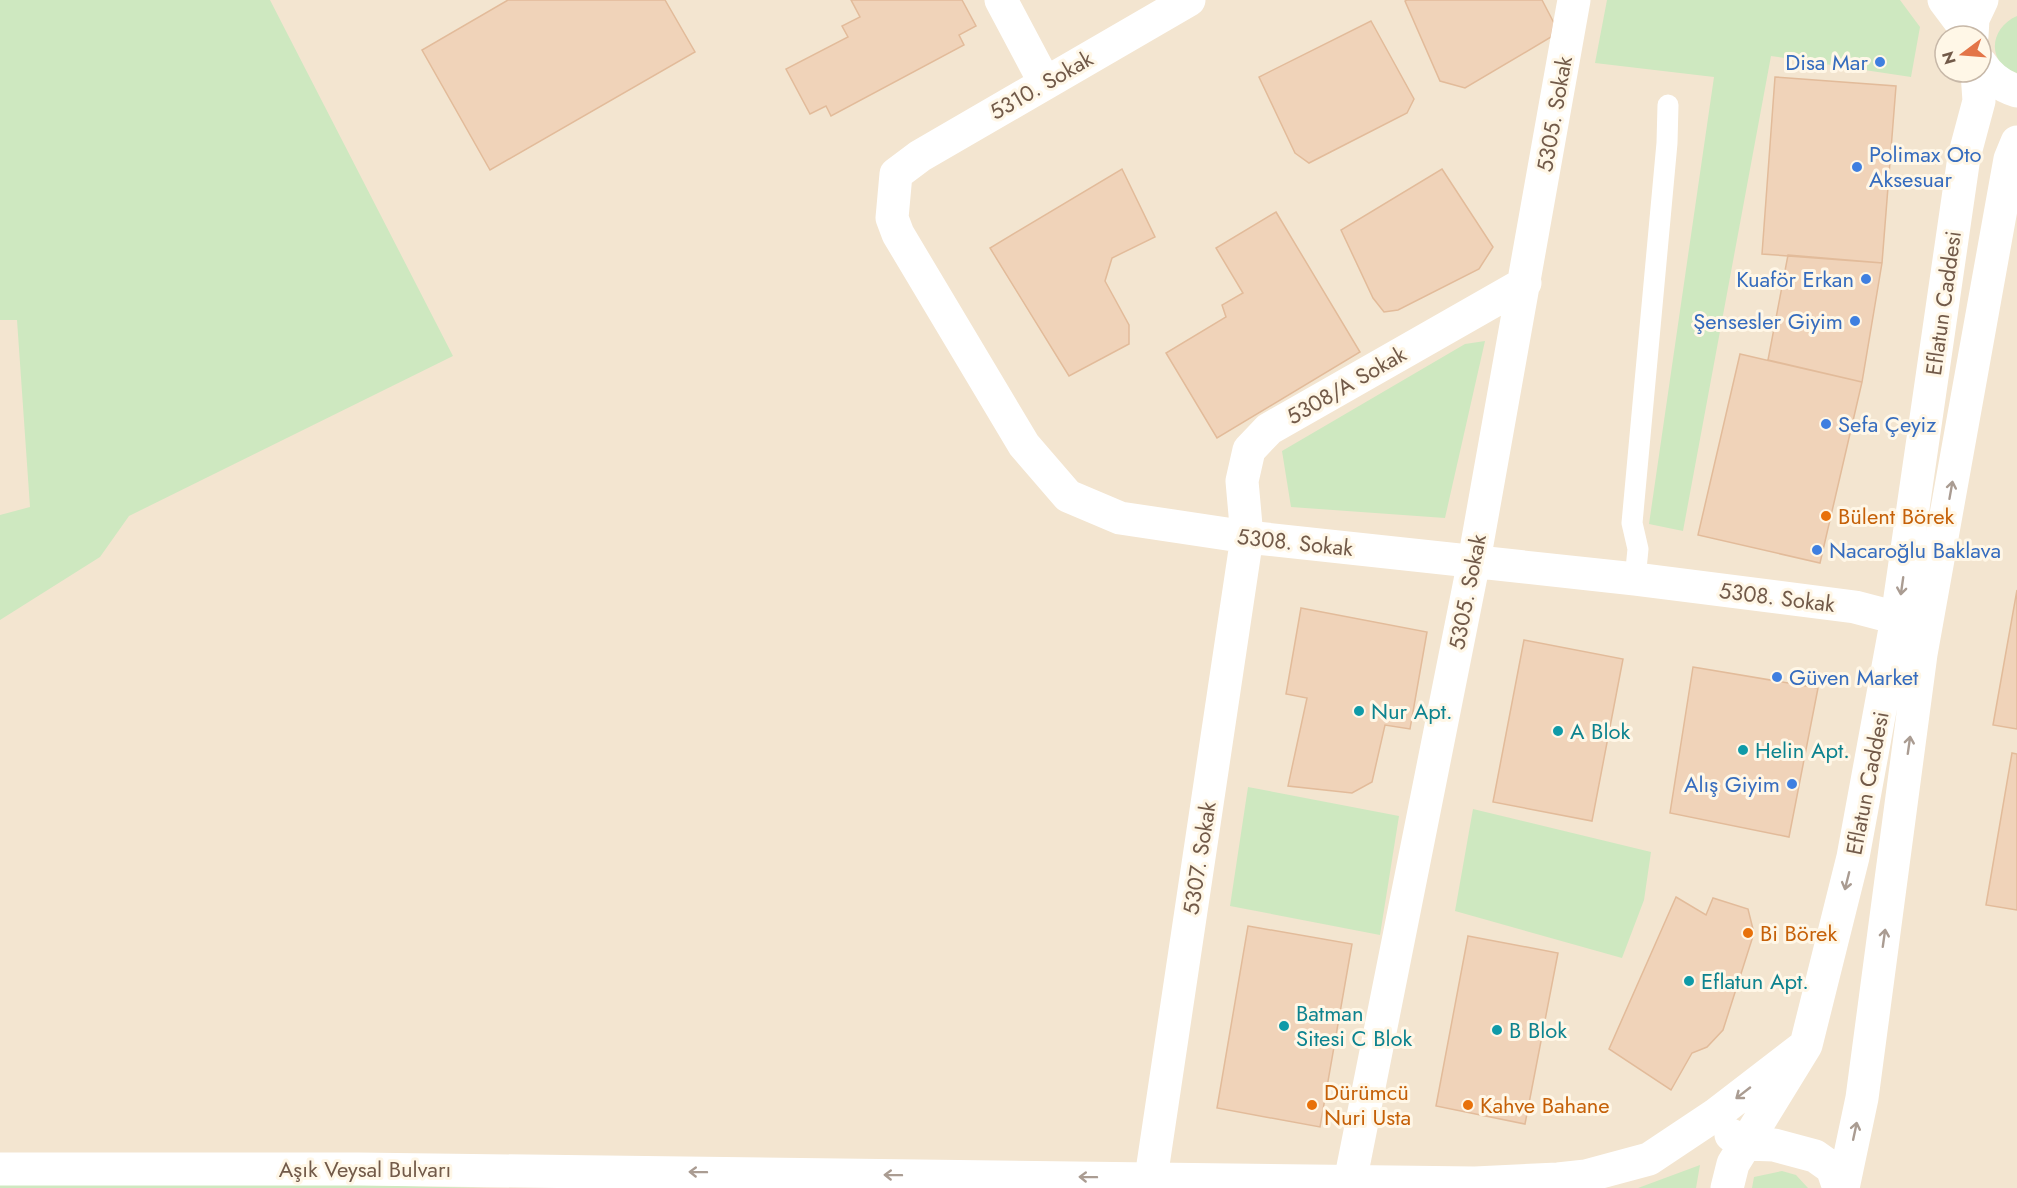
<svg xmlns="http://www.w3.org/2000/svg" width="2017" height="1188" font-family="Jost,sans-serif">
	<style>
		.residential { fill: #f3e5d0; fill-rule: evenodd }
		.green { fill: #cee8c0 }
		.building { fill: #f0d3b9; stroke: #e2bb9a; stroke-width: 1.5 }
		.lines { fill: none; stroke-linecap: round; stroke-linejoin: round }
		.service { stroke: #fff; stroke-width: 21 }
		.minor { stroke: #fff; stroke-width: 33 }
		.tertiary { stroke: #fff; stroke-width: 33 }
		.secondary { stroke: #fff; stroke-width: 33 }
		.oneway { stroke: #aa9c92 }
		.shop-dot { fill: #3f7fe0; stroke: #fff7e7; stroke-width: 2 }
		.food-dot { fill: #e8710a; stroke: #fff7e7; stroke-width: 2 }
		.culture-dot { fill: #0f9aa8; stroke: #fff7e7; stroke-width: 2 }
		.labels { text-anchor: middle; stroke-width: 6; stroke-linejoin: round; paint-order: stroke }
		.shop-label { font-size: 22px; fill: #366cbe; stroke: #fff7e7; text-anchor: end }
		.street-label { font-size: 22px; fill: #725a49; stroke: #fff7e7 }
		.food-label { font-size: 22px; fill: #c56008; stroke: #fff7e7; text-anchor: start }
		.culture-label { font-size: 22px; fill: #0d838f; stroke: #fff7e7; text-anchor: start }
	</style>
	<rect width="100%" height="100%" fill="#fbf3e1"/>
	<path class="residential" d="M0,0h2017v1188h-2017zM1945,36h36v36h-36z"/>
	<path class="green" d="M0,0h270l183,356 -324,160 -29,41 -100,63v-105l30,-8 -13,-187h-17z
		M1607,0h293l20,27 -9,50 -140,-21 -88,475 -34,-7 65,-447 -119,-14z
		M2017,16v57c-31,-9 -28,-45 0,-57z
		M1485,341l-40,177 -154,-11 -9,-56 183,-107z
		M1248,787l151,29 -19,119 -150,-29z
		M1473,809l178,43 -7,48 -22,58 -167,-47z
		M1700,1165l-4,23h-58z
		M1782,1171l14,4 12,13h-56l2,-11z
		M0,1183h286l201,5h-487z"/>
	<path class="building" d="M508,0h157l30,52 -205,118 -68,-120z
		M851,0h111l14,26 -17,9 5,10 -133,71 -5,-10 -16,8 -24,-45 62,-32 -6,-11 18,-9z
		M1407,0h135l12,23 -3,14 -86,51 -25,-7 -35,-80z
		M1371,21l43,78 -7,14 -98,50 -14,-10 -36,-76z
		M1775,77l121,9 -14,177 -120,-9z
		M1122,169l33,68 -43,21 -7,23 24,44v19l-60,32 -79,-128z
		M1442,169l51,78 -14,22 -81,41 -14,2 -11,-14 -32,-68z
		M1276,212l84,140 -143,86 -51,-85 60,-36 -4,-12 21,-12 -27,-45z
		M1788,255l94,8 -20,119 -94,-22z
		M1740,354l122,28 -42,181 -122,-28z
		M2017,590v139l-24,-4z
		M1301,608l126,24 -17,97 -25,-4 -13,57 -20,11 -64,-7 19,-88 -21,-4z
		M1524,640l99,19 -31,162 -99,-19z
		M1693,667l125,21 -29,149 -119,-24z
		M2012,753l5,1v156l-31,-5z
		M1676,897l30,18 7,-17 35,11 6,24 -31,97 -16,17 -15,6 -21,37 -62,-41z
		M1248,926l104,18 -32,183 -103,-19z
		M1468,936l90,17 -33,171 -89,-18z"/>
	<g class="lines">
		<path class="service" d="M1635,579l3,-30 -6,-26 35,-380 1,-38"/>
		<path class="minor" d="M1001,0l44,83
			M1189,0l-269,156 -24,18 -4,44 6,16 126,211 44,51 52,22 127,19 388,42 220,28 42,11
			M1151,1178l96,-641 -5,-56 7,-31 20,-21 256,-146
			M1350,1182l124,-621 100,-561"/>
		<path class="tertiary" d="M1944,0l27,36"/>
		<path class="secondary" d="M1972,36l1,-17 9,-19
			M1981,64c9,14 20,22 36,27
			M1731,1135l15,9 28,1 41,11 17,12 7,20
			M0,1169h359l1116,14 83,-4 28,-3 63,-17 66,-44 91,-70
			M1727,1188l6,-24 73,-119 47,-188 44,-239 67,-461 15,-56 -2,-29
			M1843,1188l19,-90 59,-444 89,-495 7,-17"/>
	</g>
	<defs><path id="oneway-shaft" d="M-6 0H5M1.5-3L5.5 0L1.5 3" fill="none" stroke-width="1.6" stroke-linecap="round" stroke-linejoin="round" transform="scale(1.5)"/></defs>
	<g class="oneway">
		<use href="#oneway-shaft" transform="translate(1951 490) rotate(-80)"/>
		<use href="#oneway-shaft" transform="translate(1902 586) rotate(98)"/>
		<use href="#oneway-shaft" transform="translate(1909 745) rotate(-82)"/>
		<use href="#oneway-shaft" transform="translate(1847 881) rotate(104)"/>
		<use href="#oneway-shaft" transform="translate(1884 938) rotate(-82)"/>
		<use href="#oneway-shaft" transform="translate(1743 1093) rotate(142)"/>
		<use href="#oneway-shaft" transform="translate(1855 1131) rotate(-78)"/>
		<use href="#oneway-shaft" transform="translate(698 1172) rotate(-179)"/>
		<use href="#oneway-shaft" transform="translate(893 1175) rotate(-179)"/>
		<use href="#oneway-shaft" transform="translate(1088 1177) rotate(-179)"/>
	</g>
	<g class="shop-dot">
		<circle cx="1880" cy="62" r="6"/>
		<circle cx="1857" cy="167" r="6"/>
		<circle cx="1866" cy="279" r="6"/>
		<circle cx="1855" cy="321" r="6"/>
		<circle cx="1826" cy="424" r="6"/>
		<circle cx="1817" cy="550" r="6"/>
		<circle cx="1777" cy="677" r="6"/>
		<circle cx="1792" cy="784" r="6"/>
	</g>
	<g class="food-dot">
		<circle cx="1826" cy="516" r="6"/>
		<circle cx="1748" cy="933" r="6"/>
		<circle cx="1312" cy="1105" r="6"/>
		<circle cx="1468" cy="1105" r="6"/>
	</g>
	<g class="culture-dot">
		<circle cx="1359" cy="711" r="6"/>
		<circle cx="1558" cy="731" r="6"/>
		<circle cx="1743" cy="750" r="6"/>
		<circle cx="1689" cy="981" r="6"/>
		<circle cx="1284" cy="1026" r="6"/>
		<circle cx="1497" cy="1030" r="6"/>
	</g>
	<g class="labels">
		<g class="shop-label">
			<text x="1868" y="70">Disa Mar</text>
			<text x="1869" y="162" text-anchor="start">Polimax Oto<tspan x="1869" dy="25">Aksesuar</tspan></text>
			<text x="1854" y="287">Kuaför Erkan</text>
			<text x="1843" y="329">Şensesler Giyim</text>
			<text x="1838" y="432" text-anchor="start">Sefa Çeyiz</text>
			<text x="1829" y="558" text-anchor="start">Nacaroğlu Baklava</text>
			<text x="1789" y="685" text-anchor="start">Güven Market</text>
			<text x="1780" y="792">Alış Giyim</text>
		</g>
		<g class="street-label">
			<text transform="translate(1041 85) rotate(-30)" y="8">5310. Sokak</text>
			<text transform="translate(1554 114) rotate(-80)" y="8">5305. Sokak</text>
			<text transform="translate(1943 303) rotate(-82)" y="8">Eflatun Caddesi</text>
			<text transform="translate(1346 385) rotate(-30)" y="8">5308/A Sokak</text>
			<text transform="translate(1295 542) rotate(6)" y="8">5308. Sokak</text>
			<text transform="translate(1467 592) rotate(-79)" y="8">5305. Sokak</text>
			<text transform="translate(1777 597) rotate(7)" y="8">5308. Sokak</text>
			<text transform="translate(1867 783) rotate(-79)" y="8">Eflatun Caddesi</text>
			<text transform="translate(1199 858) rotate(-81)" y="8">5307. Sokak</text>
			<text x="365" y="1177">Aşık Veysal Bulvarı</text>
		</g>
		<g class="food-label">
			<text x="1838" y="524">Bülent Börek</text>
			<text x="1760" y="941">Bi Börek</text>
			<text x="1324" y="1100">Dürümcü<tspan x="1324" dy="25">Nuri Usta</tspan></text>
			<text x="1480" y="1113">Kahve Bahane</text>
		</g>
		<g class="culture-label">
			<text x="1371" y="719">Nur Apt.</text>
			<text x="1570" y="739">A Blok</text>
			<text x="1755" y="758">Helin Apt.</text>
			<text x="1701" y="989">Eflatun Apt.</text>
			<text x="1296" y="1021">Batman<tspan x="1296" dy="25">Sitesi C Blok</tspan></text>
			<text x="1509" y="1038">B Blok</text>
		</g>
	</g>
	<g transform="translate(1963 54) rotate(254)"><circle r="28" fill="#fff7e7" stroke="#c7b8a8" stroke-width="1.5"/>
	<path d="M0-4.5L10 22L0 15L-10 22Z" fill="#e37548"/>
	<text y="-9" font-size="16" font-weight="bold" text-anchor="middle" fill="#725a49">N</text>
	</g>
</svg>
